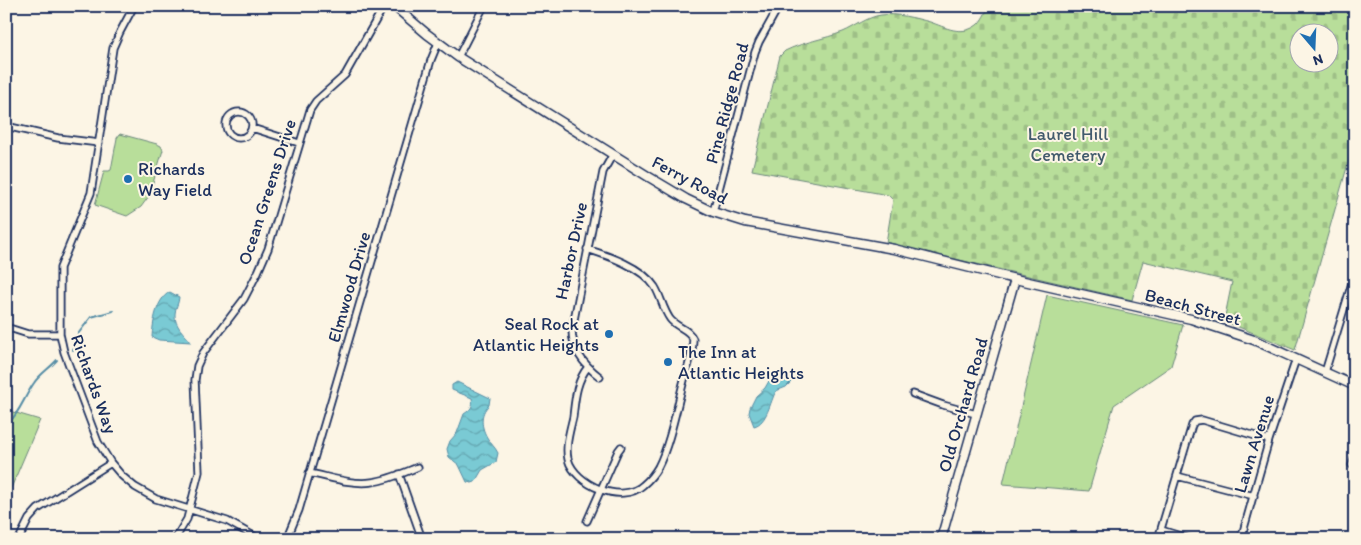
<svg xmlns="http://www.w3.org/2000/svg" width="1361" height="545" font-family="Itim,sans-serif">
	<style>
		.green { fill: #b8de9a; stroke: #6a867c }
		.cemetery { fill: url(#cemetery-stones); stroke: #6a867c; fill-rule: evenodd }
		.water { fill: url(#water-waves); stroke: #548ca5 }
		.lines { fill: none; stroke-linecap: round; stroke-linejoin: round }
		.stream { stroke: #548ca5; stroke-width: 2 }
		.street-casing { stroke: #1b2f5e; stroke-width: 9 }
		.secondary-casing { stroke: #1b2f5e; stroke-width: 11 }
		.street { stroke: #fcf5e5; stroke-width: 5.5 }
		.secondary { stroke: #fcf5e5; stroke-width: 8 }
		.poi-dot { fill: #1f6fb2; stroke: #fcf5e5; stroke-width: 2 }
		.labels { text-anchor: middle; stroke-width: 4; stroke-linejoin: round; paint-order: stroke }
		.street-label { font-size: 18px; fill: #1b2f5e; stroke: #fcf5e5 }
		.park-label { font-size: 18px; fill: #425b6d; stroke: #fcf5e5 }
		.poi-label { font-size: 18px; fill: #1b2f5e; stroke: #fcf5e5; text-anchor: start }
	</style>
	<defs>
		<pattern id="cemetery-stones" width="16" height="16" patternUnits="userSpaceOnUse" patternTransform="scale(1.25)"><rect width="16" height="16" fill="#b8de9a"/><path d="M2 7V4a2 2 0 0 1 4 0v3zM10 15v-3a2 2 0 0 1 4 0v3z" fill="#9ebf87"/></pattern>
		<pattern id="water-waves" width="16" height="10" patternUnits="userSpaceOnUse" patternTransform="scale(1.25)"><rect width="16" height="10" fill="#7acad4"/><path d="M0 5q4-4 8 0t8 0" fill="none" stroke="#63a4af"/></pattern>
	</defs>
	<rect width="100%" height="100%" fill="#fcf5e5"/>
	<filter id="ink" filterUnits="userSpaceOnUse"><feTurbulence type="fractalNoise" baseFrequency=".02" numOctaves="2"/><feDisplacementMap in="SourceGraphic" scale="10" xChannelSelector="R" yChannelSelector="G"/><feConvolveMatrix kernelMatrix="1 2 1 2 8 2 1 2 1" color-interpolation-filters="sRGB"/></filter>
	<g filter="url(#ink)">
		<path class="green" d="M120,134l37,10 4,2 2,4 -14,46 -8,11 -14,9 -32,-11 9,-34h5l2,-1 6,-32z
			M1047,295l136,30 -12,41 -57,39 -25,86 -86,-7z
			M6,410l34,10 -34,80z"/>
		<path class="cemetery" d="M989,6h366v133l-60,211 -71,-29 8,-39 -89,-21 -11,39 -246,-57 7,-43 -5,-5 -136,-25 28,-114 5,-5c18,-9 39,-12 58,-19 12,-5 24,-15 38,-17 15,-2 34,3 49,7 15,5 31,15 47,3 5,-4 9,-13 12,-19zM1298,32h30v30h-30z"/>
		<path class="water" d="M170,292l9,5c0,6 -4,11 -4,17 -1,12 10,20 16,28l-32,-2 -7,-3c1,-14 4,-38 18,-45z
			M780,375c6,-1 10,0 12,6l-6,6 -10,4c-6,11 -9,32 -22,35l-5,-13 1,-5 6,-12 9,-8 4,-7z
			M457,382l33,16 -1,7c-10,9 -8,23 -1,34 3,5 7,8 10,14l-2,9 -14,8 -7,12 -3,1 -5,-1 -8,-17 -10,-8 -2,-8 3,-8 7,-8 7,-19c6,-4 10,-7 8,-16l-20,-8v-5z"/>
		<g class="lines">
			<path class="stream" d="M73,350l5,-16 13,-17 22,-6
				M6,426c14,-13 18,-29 28,-43 6,-9 16,-15 23,-23"/>
			<g class="street-casing">
				<path id="street" d="M134,6l-14,26 -7,16 -22,145 -31,75v66l4,18 34,90 13,21 11,13 13,11 21,12 71,22 32,18
					M458,57l26,-51
					M226 125a13 13 0 1 1 26 0a13 13 0 1 1-26 0Z
					M6,126l52,12 41,5
					M252,128l47,15
					M713,212l42,-160 4,-10 20,-36
					M587,249c22,7 55,18 68,38 6,10 8,22 15,32 7,9 19,10 23,20 0,14 -5,28 -9,41 -7,26 -14,64 -26,87 -4,7 -9,13 -15,18 -21,20 -68,0 -75,-26 -3,-13 2,-29 5,-42 2,-17 3,-36 15,-50
					M6,327l22,7h32
					M1325,372l30,-99
					M600,377c-16,-12 -28,-27 -28,-47l31,-158 10,-18
					M913,394l30,11 33,9
					M1352,465l3,-10
					M309,473c21,4 42,12 63,9 16,-2 31,-9 46,-15
					M399,474l23,65
					M1177,476l77,20
					M587,521l31,-70 3,-4
					M1161,530l29,9
					M19,539l10,-20 9,-10 73,-46
					M175,539l12,-20 12,-47 -4,-92 2,-14 6,-13 41,-54 14,-27 10,-23 42,-139 6,-9 29,-26 39,-69
					M287,539l12,-29 132,-450 7,-17
					M1158,539l34,-114 3,-4 7,-1 67,20
					M1241,539l28,-99 27,-81"/>
			</g>
			<g class="secondary-casing">
				<path id="secondary" d="M394,6l33,28 31,23 191,120 37,22 27,13 32,10 149,27 121,30 176,40 63,21 101,46
					M941,539l74,-260"/>
			</g>
			<use href="#street" class="street"/>
			<use href="#secondary" class="secondary"/>
		</g>
	</g>
	<g class="poi-dot">
		<circle cx="128" cy="179" r="5"/>
		<circle cx="609" cy="334" r="5"/>
		<circle cx="668" cy="362" r="5"/>
	</g>
	<g class="labels">
		<g class="street-label">
			<text transform="translate(727 103) rotate(-75)" y="6">Pine Ridge Road</text>
			<text transform="translate(690 180) rotate(28)" y="6">Ferry Road</text>
			<text transform="translate(267 192) rotate(-72)" y="6">Ocean Greens Drive</text>
			<text transform="translate(571 251) rotate(-78)" y="6">Harbor Drive</text>
			<text transform="translate(349 287) rotate(-74)" y="6">Elmwood Drive</text>
			<text transform="translate(1193 307) rotate(15)" y="6">Beach Street</text>
			<text transform="translate(94 384) rotate(70)" y="6">Richards Way</text>
			<text transform="translate(963 405) rotate(-74)" y="6">Old Orchard Road</text>
			<text transform="translate(1254 444) rotate(-73)" y="6">Lawn Avenue</text>
		</g>
		<g class="park-label">
			<text x="1068" y="140">Laurel Hill<tspan x="1068" dy="21">Cemetery</tspan></text>
		</g>
		<g class="poi-label">
			<text x="138" y="175">Richards<tspan x="138" dy="21">Way Field</tspan></text>
			<text x="599" y="330" text-anchor="end">Seal Rock at<tspan x="599" dy="21">Atlantic Heights</tspan></text>
			<text x="678" y="358">The Inn at<tspan x="678" dy="21">Atlantic Heights</tspan></text>
		</g>
	</g>
	<rect width="1361" height="545" fill="none" stroke="#fcf5e5" stroke-width="25"/>
	<rect x="12" y="12" width="1336" height="520" fill="none" stroke="#1b2f5e" stroke-width="2" filter="url(#ink)"/>
	<g transform="translate(1314 48) rotate(161)"><circle r="24" fill="#fcf5e5" stroke="#a2a6af"/>
	<path d="M0-4L9 19L0 12L-9 19Z" fill="#1f6fb2"/>
	<text y="-8" font-size="14" font-weight="bold" text-anchor="middle" fill="#1b2f5e">N</text>
	</g>
</svg>
